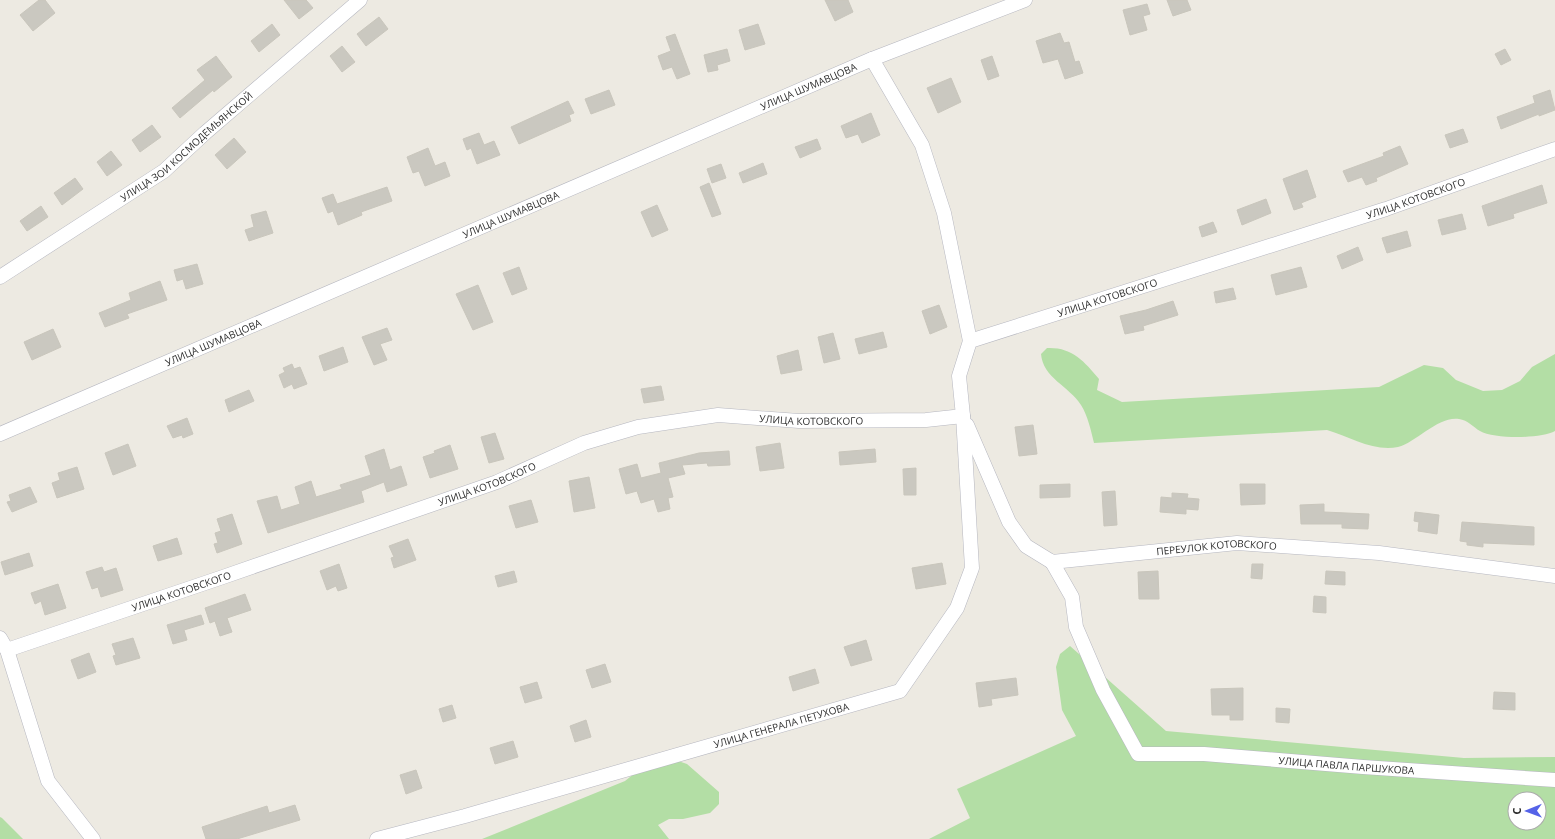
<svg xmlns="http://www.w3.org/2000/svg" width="1555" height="839" font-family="'Open Sans',sans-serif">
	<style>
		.green { fill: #b3dea5; fill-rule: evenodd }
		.building { fill: #cac8c0; stroke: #c9c6bc }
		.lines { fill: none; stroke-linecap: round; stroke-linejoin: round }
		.street-casing { stroke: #b6b7c0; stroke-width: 15 }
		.street { stroke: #fff; stroke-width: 14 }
		.labels { text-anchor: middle; stroke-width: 4; stroke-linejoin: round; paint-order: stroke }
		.street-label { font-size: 10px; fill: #2e2e2e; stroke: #fff }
	</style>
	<rect width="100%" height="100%" fill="#edeae2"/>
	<path class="green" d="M1047,348c25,-1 37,13 52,31l-2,11 25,12 257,-15 45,-22 19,3 13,12 27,11 19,-1 18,-9 12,-14 23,-13v77c-14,8 -61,8 -75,0 -7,-4 -12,-11 -21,-12 -21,-3 -42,23 -61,28 -24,5 -48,-10 -71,-17l-233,13c-3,-12 -6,-27 -13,-38 -12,-19 -38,-27 -40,-51z
		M1070,646l96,85 298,27 91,-1v82h-626l41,-21 -13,-29 119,-53 -14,-26 -6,-43 4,-13zM1515,799h24v24h-24z
		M675,760l12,4 32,28v12l-9,9 -27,6h-14l-11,6 11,14h-187l143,-58 20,-16z
		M0,817l2,1 21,21h-23z"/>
	<path class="building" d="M39,0h6l10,13 -22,18 -13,-16z
		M284,0h22l7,8 -14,11z
		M825,0h23l5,12 -18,9z
		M1167,0h20l4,10 -18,6z
		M1147,4l3,10 -7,2 4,14 -17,5 -7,-25z
		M379,17l9,12 -22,17 -9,-12z
		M272,24l8,11 -21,17 -8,-11z
		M758,24l7,20 -20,6 -6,-20z
		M1060,33l4,10 5,-1 6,20 4,-1 4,12 -18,6 -7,-20 -15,4 -7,-22z
		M675,34l15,40 -13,5 -5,-12 -9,3 -5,-14 13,-5 -5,-14z
		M342,46l13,16 -13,10 -12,-16z
		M727,49l3,12 -13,4 1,5 -10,2 -4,-17z
		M1505,49l6,11 -10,5 -6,-11z
		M216,56l16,21 -18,15 -1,-2 -33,28 -8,-10 33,-28 -8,-10z
		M992,56l7,20 -11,4 -7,-20z
		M951,78l10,24 -23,11 -11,-25z
		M609,90l6,15 -24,9 -6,-15z
		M1550,90l5,20 -16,6v-2l-38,15 -4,-12 38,-14 -2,-7z
		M568,101l6,12 -5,2 2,6 -52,23 -8,-17z
		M871,113l9,22 -18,8 -4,-9 -12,4 -5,-12z
		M152,125l9,12 -21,15 -8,-12z
		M1463,129l5,13 -18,6 -5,-13z
		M479,133l5,12 10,-4 6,14 -23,9 -6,-16 -4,2 -4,-11z
		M234,138l12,14 -19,17 -12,-14z
		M817,139l4,10 -21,9 -5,-11z
		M1400,146l8,18 -32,14 1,3 -11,4 -4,-8 -14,5 -5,-11 41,-15 -1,-3z
		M428,148l7,18 10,-4 5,14 -25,10 -6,-15 -6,2 -6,-16z
		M111,151l11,14 -15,11 -10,-14z
		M763,163l4,11 -24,9 -4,-10z
		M721,164l5,14 -14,5 -5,-14z
		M1307,170l9,27 -15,6 2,4 -9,3 -11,-31z
		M75,178l8,11 -21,16 -8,-12z
		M709,183l12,31 -9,3 -12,-30z
		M1542,185l5,18 -34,11 1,4 -26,8 -6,-20z
		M387,187l5,14 -31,11 1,3 -24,10 -5,-14 -5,2 -6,-15 11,-4 4,10z
		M1266,199l5,14 -29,12 -5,-15z
		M657,205l11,25 -16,7 -11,-25z
		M41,206l7,11 -21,14 -7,-10z
		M266,211l7,22 -24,8 -4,-11 9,-3 -3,-12z
		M1462,214l4,15 -24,6 -4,-15z
		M1213,222l4,10 -15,5 -3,-10z
		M1407,231l4,15 -24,7 -5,-15z
		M1358,247l5,13 -21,9 -5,-13z
		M197,264l6,20 -17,5 -3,-10 -6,2 -3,-11z
		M519,267l8,22 -15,6 -9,-22z
		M1301,267l6,20 -31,8 -5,-20z
		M160,281l7,19 -40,14 2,4 -24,9 -6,-14 32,-13 -2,-7z
		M478,285l15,37 -20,8 -17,-36z
		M1233,288l3,11 -20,4 -2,-11z
		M1173,301l5,14 -35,11 1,4 -19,4 -5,-18 26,-6z
		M939,305l8,22 -17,7 -8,-23z
		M387,328l5,12 -12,4 7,16 -13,5 -12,-28z
		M53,329l8,18 -29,13 -8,-18z
		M883,332l4,15 -28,7 -4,-15z
		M833,333l7,26 -16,4 -6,-26z
		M343,347l5,15 -24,9 -5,-15z
		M798,350l4,20 -21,4 -4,-18z
		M292,364l2,5 6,-2 7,17 -13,5 -2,-5 -8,4 -5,-13 6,-3 -2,-4z
		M661,386l3,14 -20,3 -3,-14z
		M249,390l5,11 -25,11 -4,-12z
		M187,418l6,16 -10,4 -1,-3 -9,3 -6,-12z
		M1033,425l4,29 -18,2 -4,-29z
		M495,433l9,26 -15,4 -8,-26z
		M780,443l4,25 -24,3 -4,-24z
		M128,444l8,22 -23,9 -8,-22z
		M450,445l8,24 -28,9 -7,-21 12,-4 -1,-2z
		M384,449l6,21 11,-4 6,19 -20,7 -3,-10 -23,9 3,11 -96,31 -11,-32 20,-5 4,14 19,-6 -5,-17 16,-6 5,16 26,-8 -2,-4 31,-10 -6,-19z
		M875,449l1,13 -36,3 -1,-13z
		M729,451l1,14 -22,1 -1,-3 -25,2 3,9 -17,4 5,19 -5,1 2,11 -12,3 -4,-13 -13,4 -4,-12 -11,3 -7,-25 18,-5 4,14 20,-5 -2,-10 40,-10z
		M77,467l7,22 -27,9 -5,-15 8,-3 -2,-7z
		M916,468v27h-12l-1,-26z
		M589,477l6,31 -21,4 -5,-31z
		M1070,484v13l-30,1v-13z
		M1240,484h25v20l-24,1z
		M30,487l7,15 -25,10 -5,-10 4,-1 -2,-6z
		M1115,491l2,34 -13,1 -2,-34z
		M1172,493l16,1 -1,4 12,1 -1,11 -12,-1v5l-26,-2 1,-15 11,1z
		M531,500l7,22 -22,6 -7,-22z
		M1324,504v8l45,2 -1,15 -26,-1v-4h-41l-1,-19z
		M1415,512l24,3 -2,19 -19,-3 1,-9 -5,-1z
		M232,514l10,30 -25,9 -3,-9 4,-1 -3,-10 6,-2 -4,-12z
		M1462,522l72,5v18l-51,-2v4l-16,-2v-3l-7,-1z
		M177,538l5,16 -24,7 -5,-15z
		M408,539l8,21 -22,8 -3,-10 3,-1 -5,-11z
		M29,553l4,13 -28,9 -4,-13z
		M942,563l4,21 -30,5 -4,-21z
		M339,564l8,24 -9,3 -2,-5 -9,4 -7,-19z
		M1252,564h11l-1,15 -11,-1z
		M102,567l2,5 12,-4 7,22 -22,7 -3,-10 -6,2 -6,-17z
		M514,571l3,11 -19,5 -3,-11z
		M1158,571l1,28h-20l-1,-27z
		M1326,571l19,1v13l-20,-1z
		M58,584l8,24 -21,7 -4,-14 -6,3 -4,-11z
		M245,594l6,16 -24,8 5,14 -12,4 -5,-15 -5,2 -5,-15z
		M1314,596l12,1v16l-13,-1z
		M201,615l3,9 -20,6 3,10 -14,4 -6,-19z
		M133,638l7,20 -24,7 -3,-9 3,-1 -4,-11z
		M866,640l6,20 -21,6 -7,-19z
		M89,653l7,19 -18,7 -7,-19z
		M605,664l6,18 -19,6 -6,-18z
		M815,669l4,14 -26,8 -4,-14z
		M1016,678l2,17 -27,4 1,6 -13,2 -3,-24z
		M537,682l5,16 -17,5 -5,-16z
		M1243,688v32h-13v-5h-18l-1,-26z
		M1494,692l21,1v17l-22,-1z
		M452,705l4,13 -13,4 -4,-13z
		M1276,708l14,1 -1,14 -13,-1z
		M586,720l5,17 -16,5 -5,-16z
		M513,741l5,16 -23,7 -5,-16z
		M416,770l6,18 -16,6 -6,-19z
		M295,805l5,15 -63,19h-31l-4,-12 65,-21 2,7z"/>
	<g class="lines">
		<g class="street-casing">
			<g id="street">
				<path d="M872,59l50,86 22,68 26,128"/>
				<path id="s1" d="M0,277l164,-106 41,-38 155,-133"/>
				<path id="s2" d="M967,425l42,97 17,24 26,16 185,-19 142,10 176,23"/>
				<path id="s3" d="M0,434l872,-375 153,-59"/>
				<path id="s4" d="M1052,562l20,35 4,30 27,63 35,64h66l159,13 192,13"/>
				<path d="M0,638l7,12 41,131 45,58"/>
				<path id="s5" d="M7,650l213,-72 277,-96 87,-39 54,-16 80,-12 81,6 127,-1 37,-4 -4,-40 11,-35 416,-132 169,-60"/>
				<path id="s6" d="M377,839l88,-23 435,-125 57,-83 15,-40 -9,-152"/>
			</g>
		</g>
		<use href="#street" class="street"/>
	</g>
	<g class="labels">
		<g class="street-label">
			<text dy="4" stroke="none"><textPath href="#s3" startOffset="880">УЛИЦА ШУМАВЦОВА</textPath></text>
			<text dy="4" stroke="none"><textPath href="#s1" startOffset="228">УЛИЦА ЗОИ КОСМОДЕМЬЯНСКОЙ</textPath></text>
			<text dy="4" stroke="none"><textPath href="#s5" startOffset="1541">УЛИЦА КОТОВСКОГО</textPath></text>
			<text dy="4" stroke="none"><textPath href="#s3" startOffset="556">УЛИЦА ШУМАВЦОВА</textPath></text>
			<text dy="4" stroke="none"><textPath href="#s5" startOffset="1217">УЛИЦА КОТОВСКОГО</textPath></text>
			<text dy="4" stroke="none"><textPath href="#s3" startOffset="232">УЛИЦА ШУМАВЦОВА</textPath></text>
			<text dy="4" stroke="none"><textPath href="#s5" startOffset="844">УЛИЦА КОТОВСКОГО</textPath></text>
			<text dy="4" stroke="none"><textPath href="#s5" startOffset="508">УЛИЦА КОТОВСКОГО</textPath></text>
			<text dy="4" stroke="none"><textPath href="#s2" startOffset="331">ПЕРЕУЛОК КОТОВСКОГО</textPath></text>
			<text dy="4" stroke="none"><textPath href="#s5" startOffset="184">УЛИЦА КОТОВСКОГО</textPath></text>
			<text dy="4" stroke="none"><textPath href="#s6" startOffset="420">УЛИЦА ГЕНЕРАЛА ПЕТУХОВА</textPath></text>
			<text dy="4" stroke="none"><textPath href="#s4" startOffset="421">УЛИЦА ПАВЛА ПАРШУКОВА</textPath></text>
		</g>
	</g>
	<g transform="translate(1527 811) rotate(269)"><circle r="19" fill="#ffffff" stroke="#ababab"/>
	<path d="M0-3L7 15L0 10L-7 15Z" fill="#5563e8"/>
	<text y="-6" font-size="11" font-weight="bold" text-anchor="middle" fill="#2e2e2e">С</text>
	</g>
</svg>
